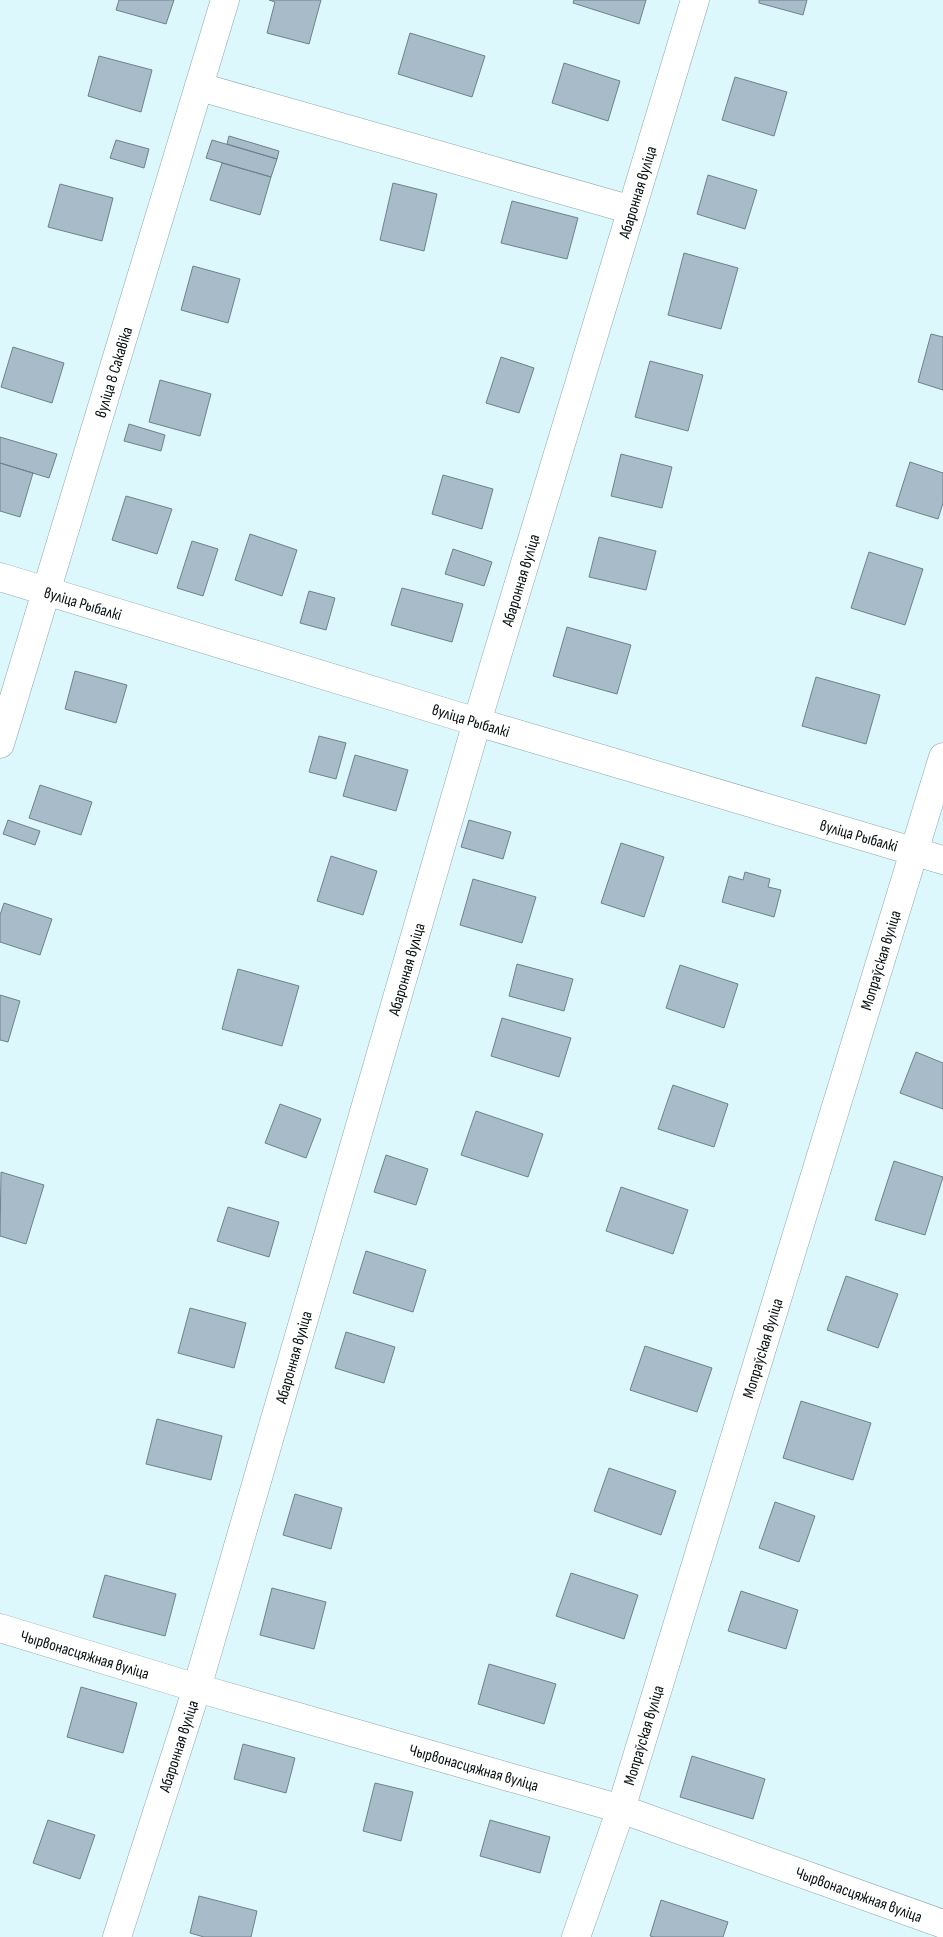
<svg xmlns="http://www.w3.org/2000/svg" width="943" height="1937" font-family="'Sofia Sans Condensed',sans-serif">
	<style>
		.building { fill: #a8bbc9; stroke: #6d808d }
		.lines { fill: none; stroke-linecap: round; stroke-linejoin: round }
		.minor-casing { stroke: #8ba5a8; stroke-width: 29 }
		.minor { stroke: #fff; stroke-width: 28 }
		.labels { text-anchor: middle; stroke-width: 4.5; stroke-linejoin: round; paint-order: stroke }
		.street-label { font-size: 16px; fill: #071011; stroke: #fff }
	</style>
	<rect width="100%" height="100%" fill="#ddf8fc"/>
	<path class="building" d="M119,0h55l-8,24 -50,-14z
		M269,0h52l-12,44 -42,-11 8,-31z
		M574,0h72l-7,24 -66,-21z
		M759,0h48l-4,15 -44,-12z
		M410,33l75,23 -13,41 -74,-23z
		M99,56l53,14 -11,42 -53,-16z
		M564,63l56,18 -12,40 -56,-18z
		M735,77l52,15 -13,44 -52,-16z
		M229,136l50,15 -2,8 -50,-15z
		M116,140l33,9 -5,19 -34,-10z
		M212,140l65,19 -6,18 -65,-19z
		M222,163l49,14 -11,38 -50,-15z
		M708,175l49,15 -12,39 -48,-15z
		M393,183l44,11 -13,57 -44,-11z
		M60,184l53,14 -11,43 -54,-14z
		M512,201l66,17 -11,41 -66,-16z
		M684,253l54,15 -17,61 -53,-14z
		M193,266l47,13 -12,44 -47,-13z
		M931,334l12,3v53l-25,-8z
		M13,347l51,16 -12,40 -51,-16z
		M501,357l33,11 -15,45 -33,-10z
		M650,361l53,14 -15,56 -53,-14z
		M160,380l51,14 -11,42 -51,-14z
		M129,424l36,11 -4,16 -37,-10z
		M0,437l57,17 -8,24 -49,-15z
		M621,454l51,13 -10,41 -51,-12z
		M910,462l33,11v30l-5,16 -42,-13z
		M0,463l33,10 -13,44 -20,-6z
		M443,475l50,14 -11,40 -50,-15z
		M126,496l46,13 -15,45 -45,-14z
		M250,534l47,16 -15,46 -47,-16z
		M599,537l57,14 -10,39 -57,-13z
		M192,541l26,8 -15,47 -26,-8z
		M453,549l39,13 -8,24 -39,-12z
		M869,552l54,17 -18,56 -54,-17z
		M402,588l61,16 -11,38 -61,-17z
		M309,591l26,7 -9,32 -26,-7z
		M567,627l64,18 -14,49 -64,-18z
		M75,671l52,14 -11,38 -51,-14z
		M816,677l64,18 -14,49 -64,-18z
		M319,736l27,7 -10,36 -27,-7z
		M355,755l53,15 -12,41 -53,-15z
		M40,785l52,17 -11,33 -52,-17z
		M8,820l32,11 -5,14 -32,-11z
		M469,820l42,12 -8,27 -42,-12z
		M621,843l43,14 -20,60 -43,-14z
		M331,856l46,15 -14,44 -46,-14z
		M745,872l25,7 -2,8 13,3 -7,27 -52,-15 7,-26 14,4z
		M473,879l63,18 -14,46 -62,-18z
		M4,903l48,16 -12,36 -40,-13v-27z
		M517,964l56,15 -9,32 -55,-15z
		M680,965l58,19 -14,44 -58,-20z
		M238,969l61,17 -17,60 -60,-17z
		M0,995l20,6 -12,41 -8,-2z
		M502,1018l69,20 -12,39 -68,-21z
		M916,1052l27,11v46l-43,-16z
		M673,1085l55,19 -14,43 -56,-18z
		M280,1104l41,15 -15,39 -41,-15z
		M476,1111l67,23 -15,43 -67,-22z
		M386,1155l42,14 -12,36 -42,-13z
		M894,1161l49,16 -18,58 -50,-15z
		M1,1172l43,13 -18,59 -26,-8z
		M621,1187l67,23 -15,44 -67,-23z
		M228,1207l51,15 -10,35 -52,-16z
		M366,1251l60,19 -13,42 -60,-19z
		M846,1276l52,18 -20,54 -51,-18z
		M190,1308l56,15 -12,45 -56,-15z
		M346,1332l49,15 -11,36 -49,-15z
		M645,1346l67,22 -15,44 -67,-22z
		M801,1401l70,22 -18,57 -70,-22z
		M157,1419l65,17 -11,44 -65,-16z
		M609,1468l67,23 -15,44 -67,-24z
		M295,1494l47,14 -11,41 -48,-14z
		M775,1502l40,14 -16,46 -40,-14z
		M571,1573l67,22 -14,44 -68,-23z
		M105,1575l71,19 -11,42 -72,-19z
		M272,1588l54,14 -12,47 -54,-14z
		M741,1591l57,19 -12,39 -58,-18z
		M489,1664l67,20 -12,40 -66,-20z
		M81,1687l56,16 -14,50 -56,-16z
		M243,1744l52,14 -9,35 -52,-14z
		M692,1756l73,23 -12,40 -73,-22z
		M375,1783l38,9 -12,49 -38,-10z
		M48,1820l47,15 -15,44 -47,-16z
		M490,1820l60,17 -10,36 -60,-17z
		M199,1896l58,15 -6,26h-47l-14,-4z
		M661,1900l67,22 -5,15h-69l-4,-1z"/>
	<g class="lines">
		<g class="minor-casing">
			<path id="minor" d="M200,87l432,123
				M0,577l477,145 466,138
				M0,744l225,-744
				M0,1628l197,60 424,121 322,115
				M117,1937l80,-249 280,-966 218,-722
				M576,1937l45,-128 322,-1052"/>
		</g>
		<use href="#minor" class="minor"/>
	</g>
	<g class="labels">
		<g class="street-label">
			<text transform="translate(637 192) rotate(-73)" y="6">Абаронная вуліца</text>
			<text transform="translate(113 372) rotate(-73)" y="6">вуліца 8 Сакавіка</text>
			<text transform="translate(520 580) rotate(-73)" y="6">Абаронная вуліца</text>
			<text transform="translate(83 603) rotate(17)" y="6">вуліца Рыбалкі</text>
			<text transform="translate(471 720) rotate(17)" y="6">вуліца Рыбалкі</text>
			<text transform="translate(859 835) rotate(16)" y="6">вуліца Рыбалкі</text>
			<text transform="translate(880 960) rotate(-73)" y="6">Мопраўская вуліца</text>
			<text transform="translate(406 969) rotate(-74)" y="6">Абаронная вуліца</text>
			<text transform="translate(762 1348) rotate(-73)" y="6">Мопраўская вуліца</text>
			<text transform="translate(293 1357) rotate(-74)" y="6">Абаронная вуліца</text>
			<text transform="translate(85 1654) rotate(17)" y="6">Чырвонасцяжная вуліца</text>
			<text transform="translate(643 1735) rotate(-73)" y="6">Мопраўская вуліца</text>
			<text transform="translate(178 1746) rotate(-72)" y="6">Абаронная вуліца</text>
			<text transform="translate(474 1767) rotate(16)" y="6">Чырвонасцяжная вуліца</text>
			<text transform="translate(859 1894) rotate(20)" y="6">Чырвонасцяжная вуліца</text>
		</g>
	</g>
</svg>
